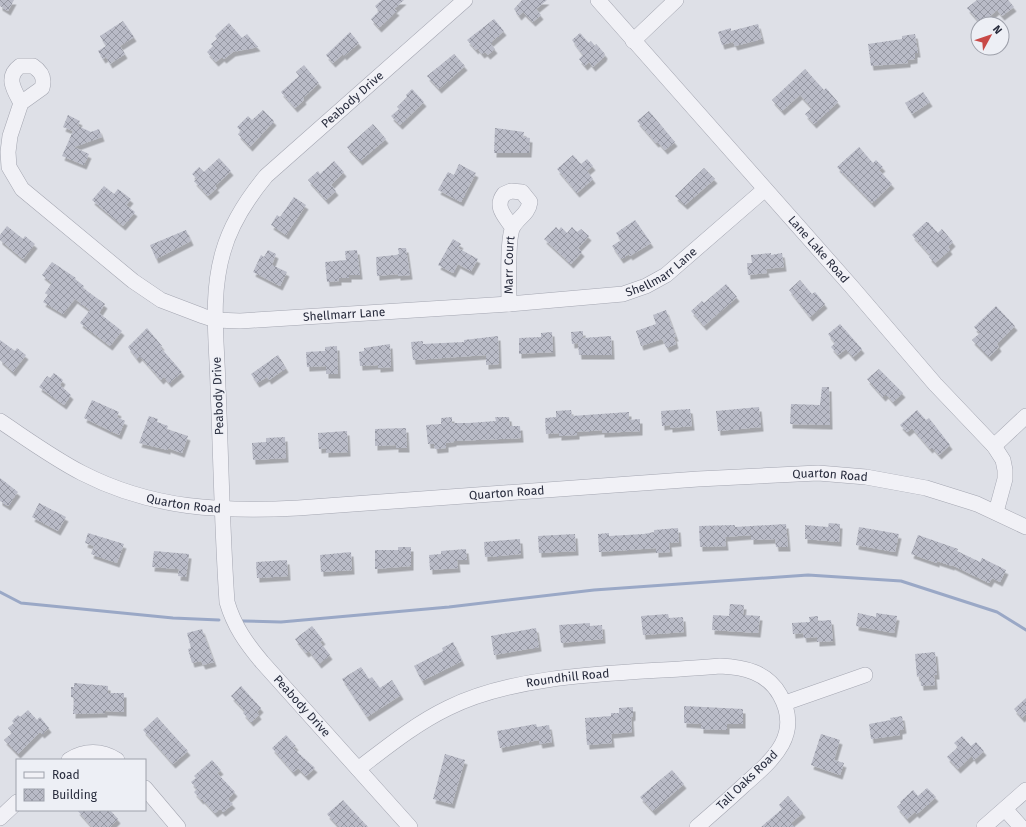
<svg xmlns="http://www.w3.org/2000/svg" width="1026" height="827" font-family="'Fira Sans',sans-serif">
	<style>
		.lines { fill: none; stroke-linecap: round; stroke-linejoin: round }
		.stream { stroke: #9aa8c6; stroke-width: 3 }
		.building { fill: url(#building-cross-hatch); filter: url(#shadow) }
		.minor-casing { stroke: #a4a6b1; stroke-width: 16 }
		.minor { stroke: #f1f1f6; stroke-width: 15 }
		.labels { text-anchor: middle; stroke-width: 3; stroke-linejoin: round; paint-order: stroke }
		.street-label { font-size: 12px; fill: #282c3d; stroke: #edeff5 }
	</style>
	<defs>
		<pattern id="building-cross-hatch" width="8" height="8" patternUnits="userSpaceOnUse"><rect width="8" height="8" fill="#b9bbc7"/><path d="M0 0l8 8M0 8l8-8" fill="none" stroke="#9698a3"/></pattern>
		<filter id="shadow"><feDropShadow dx="2.5" dy="4.5" stdDeviation="0" flood-color="#0004"/></filter>
	</defs>
	<rect width="100%" height="100%" fill="#dee0e7"/>
	<g class="lines">
		<path class="stream" d="M0,592l21,11 152,15 46,2
			M243,621l38,1 168,-15 145,-17 214,-15 93,6 96,31 29,18"/>
	</g>
	<path class="building" d="M0,0h14l-6,11 -8,-5z
		M382,0h22l-10,9 3,2 -18,17 -8,-9 8,-8 -4,-5z
		M522,0h25l-11,9 5,6 -8,7 -10,-10 -4,4 -5,-7z
		M977,0h31l6,7 -12,9 -5,-6 -16,14 -14,-16z
		M494,19l10,12 -14,12 5,6 -7,6 -3,-3 -3,2 -5,-6 -1,2 -9,-10z
		M123,21l11,16 -14,9 5,8 -15,10 -4,-7 -3,2 -5,-8 8,-5 -6,-10z
		M229,23l13,15 5,-4 11,13 -25,5 -9,7 -2,-2 -6,5 -9,-10 6,-6 -2,-2 6,-5 -2,-3z
		M758,24l4,15 -27,7 -2,-4 -11,3 -4,-13 13,-4v3z
		M350,32l9,11 -15,13 -1,-2 -10,9 -7,-8z
		M580,33l9,10 2,-2 4,5 1,-2 9,10 -1,3 -11,10 -4,-5 -4,4 -6,-7 4,-4 -11,-15z
		M915,34l3,19h-3v6l-7,1v3l-37,3 -3,-22 34,-5v-3z
		M454,54l11,12 -26,23 -12,-13z
		M304,65l15,18 -16,15 1,2 -9,8 -14,-16 18,-16 -3,-4z
		M805,69l19,21 2,-2 12,14 -24,22 -9,-10 7,-6 -12,-13 -18,16 -10,-11z
		M412,89l12,13 -24,23 -9,-9 8,-7 -2,-2 10,-10 -1,-2z
		M923,92l7,10 -18,12 -7,-11z
		M263,110l11,11 -24,26 -12,-13 3,-3 -4,-4 11,-11 4,4z
		M649,111l26,31 -10,8 -7,-8 -2,1 -19,-22z
		M68,115l12,6 -2,5 13,6 8,-3 3,8 -28,10 15,7 -5,11 -22,-9 11,-25 -10,-4z
		M373,124l13,15 -26,22 -13,-14z
		M495,128l29,4 -1,5 7,1 -1,15h-35z
		M859,147l14,16 3,-3 7,7 -4,3 13,14 -20,19 -35,-36z
		M573,155l8,9 6,-5 6,7 -6,5 6,8 -16,14 -20,-24z
		M219,158l12,13 -16,15 2,2 -9,8 -14,-15 3,-2 -5,-5 7,-7 5,5z
		M334,161l10,11 -13,13 5,6 -10,9 -18,-20 10,-9 2,3z
		M459,164l17,9 -15,29 -23,-12 10,-18 6,3z
		M704,168l11,11 -30,26 -10,-9z
		M104,186l10,8 4,-5 13,10 -5,6 9,7 -12,14 -31,-26z
		M294,197l12,8 -20,30 -15,-10 6,-10 3,2z
		M635,220l16,23 -21,13 -1,-2 -8,5 -9,-13 9,-6 -5,-7z
		M926,222h2l10,11 4,-4 11,13 -5,5 2,3 -15,13 -6,-6 1,-2 -18,-20z
		M7,226l16,13 2,-3 10,8 -12,15 -23,-19v-5z
		M556,227l3,3 2,-3 6,6 5,-6 5,5 4,-3 8,7 -11,12 4,4 -11,12 -27,-25z
		M186,230l5,11 -35,18 -6,-14z
		M453,239l8,5 -3,4 20,11 -7,12 -13,-7 -5,9 -15,-8z
		M398,248h8l4,27 -12,1v-2l-21,2 -1,-19 20,-2 3,-1z
		M268,250l8,4 -4,11 15,7 -7,14 -27,-14 8,-17 3,2z
		M357,250l3,25h-11v3h-10v3l-12,1 -2,-20 21,-2 -1,-9z
		M771,253v2l11,-2 2,14 -18,2 1,4 -19,2 -1,-12h5l-1,-8z
		M52,262l24,16 -1,1 9,7 -1,2 22,16 -6,9 23,18 -12,15 -30,-23 10,-13 -15,-11 -12,15 -20,-12 5,-7 -3,-2 7,-10 -10,-8z
		M800,280l12,14 3,-2 10,12 -15,13 -21,-27z
		M726,284l11,13 -33,29 -13,-15 11,-10 2,2z
		M996,306l19,20 -18,18 2,3 -10,10 -17,-17 8,-7 -6,-6z
		M666,310l10,27h-2l2,7 -9,4 -5,-9 -21,7 -5,-15 20,-7 -3,-9z
		M840,324l22,25 -9,8 -7,-8 -8,6 -7,-8 4,-4 -7,-9z
		M147,328l15,18 -2,1 22,25 -13,11 -5,-6 -3,3 -21,-24 -3,3 -9,-12z
		M583,331v7l28,-2 1,19h-33l-1,-12 -6,1 -1,-12z
		M552,332l1,20 -34,2v-16l22,-1v-4z
		M498,336l1,28 -13,1v-10l-73,5 -2,-18 12,-1v3l41,-2v-2z
		M0,340l15,11 2,-3 9,7 -13,17 -13,-12z
		M390,344l1,23 -13,1v-3l-18,1 -1,-14 5,-1v-3z
		M337,346l1,28h-12v-8l-19,1 -1,-15 19,-1v-4z
		M278,355l8,13 -17,12 -2,-3 -10,6 -6,-9z
		M879,369l24,24 -10,9 -7,-8 -3,3 -16,-18z
		M54,373l9,7 -3,5 11,10 -7,10 -25,-18 8,-11 3,2z
		M822,387h7l1,38 -40,-1 1,-20 29,1z
		M92,400l27,12 -2,5 8,4 -6,14 -35,-17z
		M759,407l2,20 -43,4 -2,-20z
		M690,409l2,17 -22,2v-3l-8,1 -1,-15z
		M571,410l1,6 57,-4v8l11,-1v12l-38,2v-3l-25,2v3l-18,1v-3l-13,1 -1,-16 11,-1v-6z
		M917,410l9,10 3,-2 21,27 -11,10 -7,-8 -2,2 -18,-21 -5,4 -7,-7z
		M149,416l9,3 -1,3 11,4 -1,3 21,7 -6,17 -14,-5v2l-29,-7z
		M452,417v6h17l27,-2 -1,-4h14l1,9h10l1,12 -67,3v1l-8,1v5l-11,1 -1,-5h-6l-2,-19 15,-1v-6z
		M406,428l1,20h-11v-3l-21,1v-17z
		M347,431l1,21 -22,1v-5l-7,1 -1,-16z
		M285,437l1,21 -33,2 -1,-17 14,-1v-4z
		M0,478l18,14 -10,14 -8,-5z
		M39,503l27,14 -8,14 -26,-14z
		M829,523l11,1 -1,18 -34,-3v-14l23,2z
		M786,524l2,23h-12l-1,-8 -24,1v-5l-26,2 1,9 -26,1 -1,-21 36,-1v2z
		M859,527l40,7 -4,18 -39,-7z
		M678,528l1,14 -10,1 1,9 -14,1v-5l-57,4 -1,-18 11,-1v3l35,-2 10,-2v-2z
		M88,533l36,11 -7,19 -26,-9 3,-8 -9,-3z
		M575,534l1,17 -37,2 -1,-17z
		M918,535l40,14 -1,2 23,11 2,-4 24,12 -6,12 -8,-4 -3,5 -37,-18v1l-15,-5v2l-26,-9z
		M520,539l1,15 -36,3 -1,-15z
		M398,547h13v19l-36,3v-19h23z
		M466,549l1,11h-10l1,8 -28,2 -1,-15 12,-1v-3z
		M154,551l35,3 -3,23 -8,-1 1,-7 -27,-2z
		M351,552l1,18 -31,2 -1,-17z
		M287,560l1,16 -31,2 -1,-16z
		M730,604l14,1 -1,10 17,1 -2,17 -46,-3 1,-15 16,1z
		M858,613l18,4v-4l21,3 -3,17 -38,-7z
		M668,614l1,4 14,-1 1,15 -41,3 -2,-19z
		M818,616v5l13,-1 2,21 -16,1v-5l-13,1 -1,-5 -10,1 -1,-11 18,-1 -1,-5z
		M590,623v3l12,-1 1,14 -42,4 -2,-18z
		M312,626l11,14 -3,2 10,13 -11,9 -10,-13 -3,2 -11,-14z
		M536,628l3,19 -45,8 -3,-19z
		M202,629l12,33 -11,3 -2,-4 -9,2 -4,-14 3,-1 -4,-15z
		M453,642l9,19 -40,20 -8,-15 29,-15 -1,-3z
		M935,652l2,23h-3l1,10 -14,1 -1,-10 -3,1 -2,-23z
		M361,667l8,12 3,-2 8,11 12,-8 9,15 -34,22 -25,-38z
		M74,683l34,3v7h16v19l-19,-1v2l-32,1 1,-16 -3,-1v-10h3z
		M241,686l20,22 -4,4 2,3 -8,7 -8,-9 2,-2 -14,-15z
		M1026,698v16l-4,4 -8,-9z
		M684,706l59,3v15h-16v6l-26,-1v-5l-17,-1z
		M633,707v9l-2,1 1,15 -21,2 1,9 -25,2 -2,-27 26,-2v-3h8v-5z
		M28,710l9,10 3,-3 9,11 -7,6 -2,-2 -22,22 -14,-14 8,-7 -4,-5 6,-5 -2,-2 6,-6 2,2z
		M902,716l2,13 -4,1v5l-29,4 -2,-15 22,-4 -1,-2z
		M157,717l31,34 -15,13 -30,-34z
		M536,724l1,3 12,-2 3,17 -12,2 -1,-4 -39,8 -3,-17z
		M821,734l19,6 -6,20 10,3 -4,12 -29,-10z
		M286,735l10,11 -3,2 22,20 -9,8 -8,-8 -5,4 -21,-24z
		M962,736l9,10 5,-4 8,9 -10,9 -2,-4 -14,13 -11,-12 11,-10 -4,-4z
		M445,754l20,6 -13,44 -19,-5z
		M212,760l9,10 -4,3 18,19 -7,7 5,5 -10,8 -3,-3 -5,4 -13,-14 -1,1 -7,-8 3,-3 -6,-7 5,-4 -2,-2z
		M672,770l12,14 -31,27 -13,-14z
		M927,788l9,9 -19,17 -2,-2 -8,7 -10,-12 4,-4 -1,-1 13,-12 5,6z
		M788,796l15,17 -12,10 4,4h-34l21,-18 -3,-4z
		M343,800l25,27h-29l-12,-13z
		M77,810h33l8,9 -8,8h-18z"/>
	<g class="lines">
		<g class="minor-casing">
			<g id="minor">
				<path id="s1" d="M598,0l253,286 84,98 59,62 9,14 2,10v9l-9,33"/>
				<path d="M633,41l43,-41"/>
				<path id="s2" d="M21,103c-7,-13 -16,-26 -1,-37h13c9,6 12,12 9,22l-21,15 -11,33 -2,16 1,15 13,22 111,92 28,19 42,16 12,4 25,1 269,-17 114,-10 23,-8 20,-11 98,-85"/>
				<path id="s3" d="M509,304c0,-15 -2,-66 4,-77 5,-10 15,-12 17,-25l-8,-10 -11,-1 -7,3c-10,13 1,22 8,33"/>
				<path id="s4" d="M0,421c27,18 53,37 82,52 70,36 139,39 216,35l400,-29 120,-6 48,4 60,11 51,16 49,23"/>
				<path d="M994,446l32,-30"/>
				<path d="M785,703l80,-28"/>
				<path d="M69,760c15,-10 33,-10 48,0"/>
				<path id="s5" d="M358,769c29,-22 57,-45 90,-61 77,-38 187,-34 272,-42 24,1 47,6 60,29 23,41 -9,66 -37,91 -15,14 -30,27 -46,41"/>
				<path d="M145,788l33,39"/>
				<path d="M1005,809l16,18"/>
				<path d="M0,818l17,-16"/>
				<path id="s6" d="M410,827l-148,-165c-16,-19 -28,-36 -35,-60 -5,-72 -6,-143 -9,-215 -1,-45 -8,-91 5,-135 8,-29 24,-53 43,-76l199,-176"/>
				<path d="M984,827l42,-37"/>
			</g>
		</g>
		<use href="#minor" class="minor"/>
	</g>
	<g class="labels">
		<g class="street-label">
			<text dy="4" stroke="none"><textPath href="#s6" startOffset="846">Peabody Drive</textPath></text>
			<text dy="4" stroke="none"><textPath href="#s1" startOffset="333">Lane Lake Road</textPath></text>
			<text dy="4" stroke="none"><textPath href="#s3" startOffset="39">Marr Court</textPath></text>
			<text dy="4" stroke="none"><textPath href="#s2" startOffset="887">Shellmarr Lane</textPath></text>
			<text dy="4" stroke="none"><textPath href="#s2" startOffset="563">Shellmarr Lane</textPath></text>
			<text transform="translate(218 396) rotate(-92)" y="4">Peabody Drive</text>
			<text dy="4" stroke="none"><textPath href="#s4" startOffset="852">Quarton Road</textPath></text>
			<text dy="4" stroke="none"><textPath href="#s4" startOffset="528">Quarton Road</textPath></text>
			<text dy="4" stroke="none"><textPath href="#s4" startOffset="204">Quarton Road</textPath></text>
			<text dy="4" stroke="none"><textPath href="#s5" startOffset="233">Roundhill Road</textPath></text>
			<text transform="translate(302 706) rotate(48)" y="4">Peabody Drive</text>
			<text transform="translate(747 780) rotate(-44)" y="4">Tall Oaks Road</text>
		</g>
	</g>
	<rect x="16" y="759" width="130" height="52" fill="#edeff5" stroke="#9ea1ab"/>
	<rect x="24" y="772" width="20" height="6" fill="#f1f1f6" stroke="#9ea1ab"/>
	<text x="52" y="779" font-size="12" fill="#282c3d">Road</text>
	<rect x="24" y="789" width="20" height="12" fill="url(#building-cross-hatch)" stroke="#9ea1ab"/>
	<text x="52" y="799" font-size="12" fill="#282c3d">Building</text>
	<g transform="translate(990 36) rotate(50)"><circle r="19" fill="#edeff5" stroke="#9ea1ab"/>
	<path d="M0-3L7 15L0 10L-7 15Z" fill="#c84947"/>
	<text y="-6" font-size="11" font-weight="bold" text-anchor="middle" fill="#282c3d">N</text>
	</g>
</svg>
